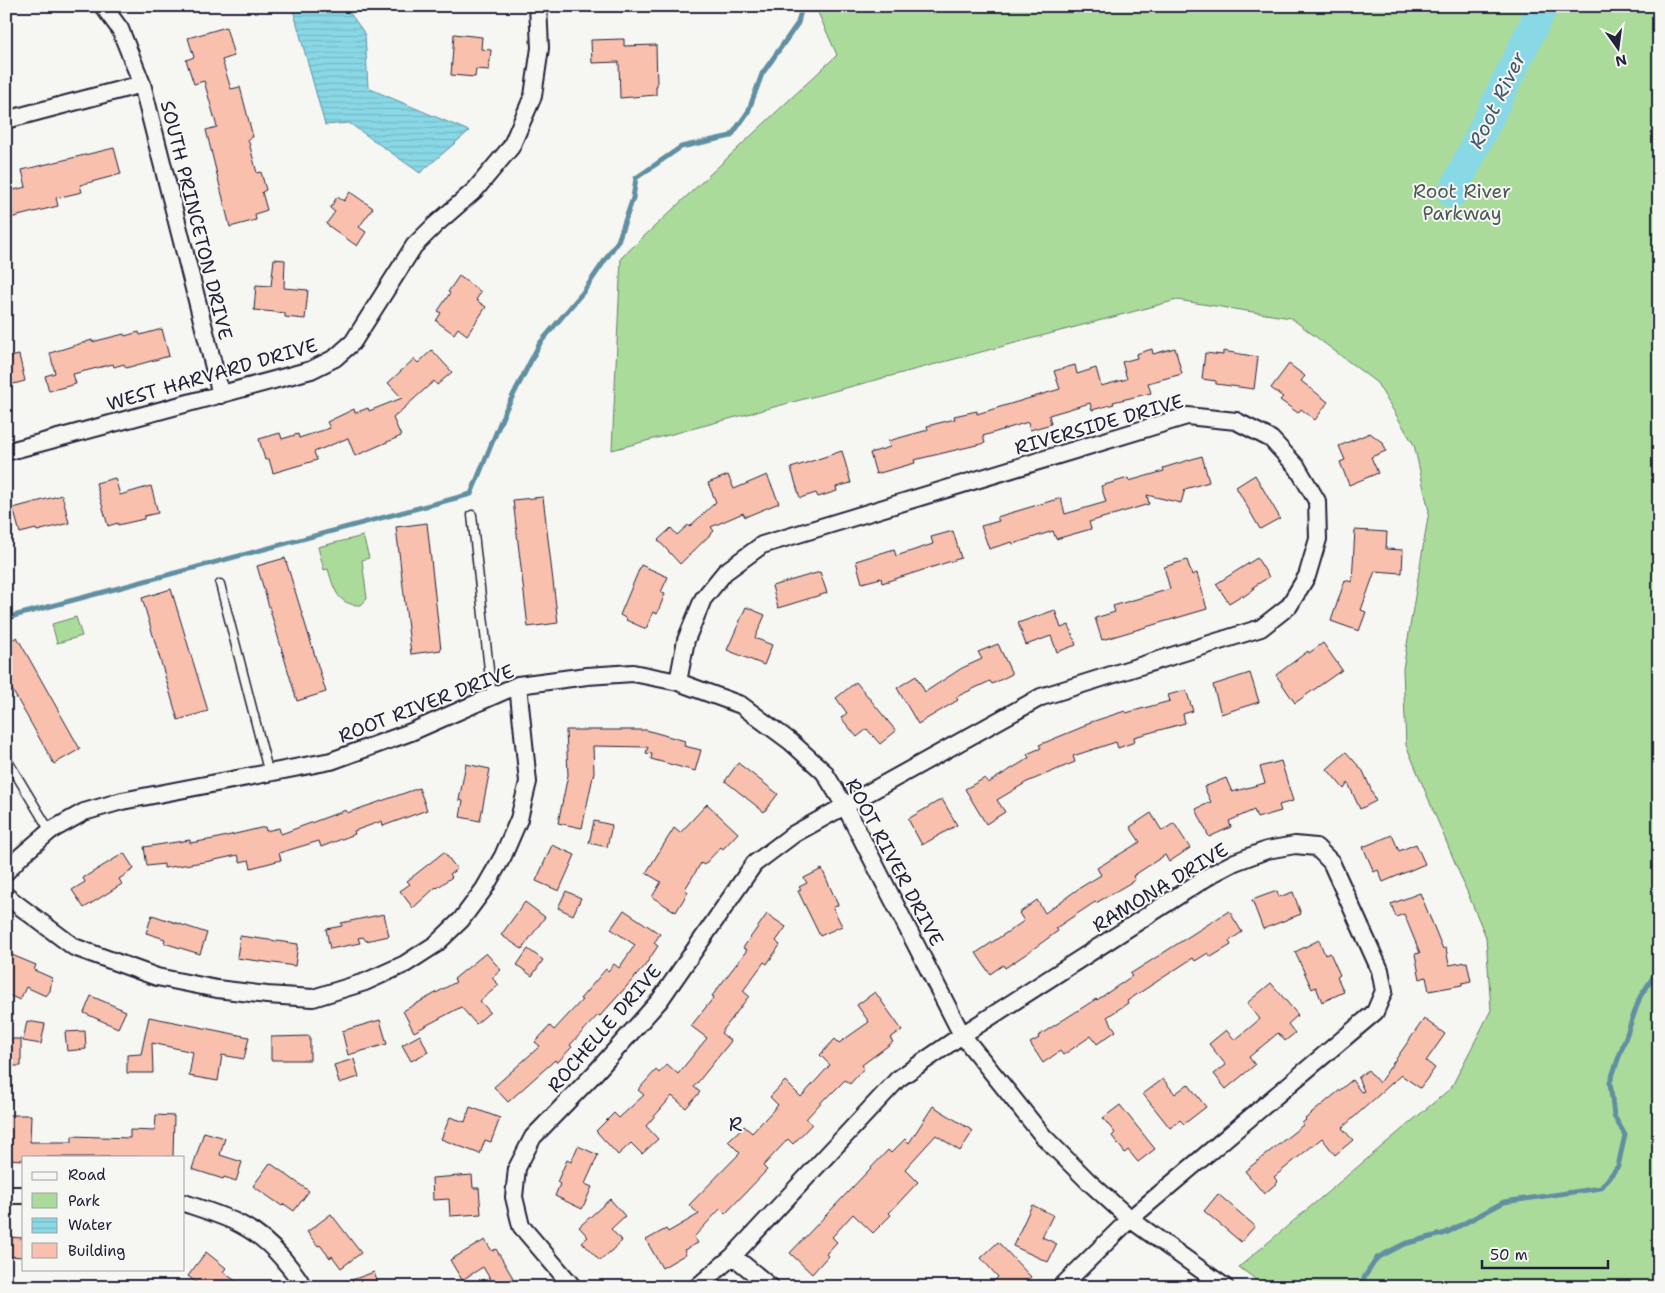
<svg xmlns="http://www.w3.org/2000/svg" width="1665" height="1293" font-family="'Shantell Sans',sans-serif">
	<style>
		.green { fill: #abdb9b; stroke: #667e6b }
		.water { fill: url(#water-rules); stroke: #608fa2 }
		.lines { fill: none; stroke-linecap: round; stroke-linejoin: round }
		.stream { stroke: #608fa2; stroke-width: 5 }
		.river { stroke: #89d8e6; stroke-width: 30 }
		.building { fill: #f9c0ae; stroke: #22223b }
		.lane-casing { stroke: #22223b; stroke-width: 11 }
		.street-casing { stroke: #22223b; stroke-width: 20 }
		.lane { stroke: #f6f6f2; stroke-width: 8 }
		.street { stroke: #f6f6f2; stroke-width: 16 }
		.labels { text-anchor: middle; stroke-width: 4; stroke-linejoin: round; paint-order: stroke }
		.park-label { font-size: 19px; fill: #4b5a58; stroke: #f6f6f2 }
		.street-label { font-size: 19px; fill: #22223b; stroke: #f6f6f2 }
		.water-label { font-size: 20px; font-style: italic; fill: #41596e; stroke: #f6f6f2 }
		.neighbourhood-label { font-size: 20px; letter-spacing: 1px; fill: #22223b; stroke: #f6f6f2 }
	</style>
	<defs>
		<pattern id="water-rules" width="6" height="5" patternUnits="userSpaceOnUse" patternTransform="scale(1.25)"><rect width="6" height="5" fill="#89d8e6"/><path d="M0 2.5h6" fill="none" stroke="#76b9c6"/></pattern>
	</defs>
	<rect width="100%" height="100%" fill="#f6f6f2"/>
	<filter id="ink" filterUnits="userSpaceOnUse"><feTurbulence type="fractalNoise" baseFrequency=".02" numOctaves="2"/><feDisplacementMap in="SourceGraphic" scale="10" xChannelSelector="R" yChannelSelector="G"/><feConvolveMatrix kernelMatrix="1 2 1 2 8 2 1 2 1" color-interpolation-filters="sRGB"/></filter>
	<g filter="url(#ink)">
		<path class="green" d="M815,6h844v1275l-9,6h-384l-27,-20 212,-179 40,-78 -5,-73 -80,-192 -3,-76 26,-158 -15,-66 -37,-62 -86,-65 -114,-18 -565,150 9,-192 216,-203z
			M363,536l6,22 -7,2 5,39 -6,6c-24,1 -27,-17 -33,-36l-4,1 -6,-23z
			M76,617l6,19 -25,7 -5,-19z"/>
		<path class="water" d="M292,6h53l20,28 3,54 101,43 -49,42 -71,-50 -24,2z"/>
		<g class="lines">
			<path class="stream" d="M6,618l465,-124 34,-83 35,-68 44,-52 34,-50 15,-43 3,-20 45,-31 50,-11 17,-24 14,-38 36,-51 4,-17
				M1358,1287l19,-29 27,-14 42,-11 58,-31 97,-14 17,-22 7,-31 -11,-19 -4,-34 30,-85 19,-29"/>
			<path class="river" d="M1452,193l91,-187"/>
		</g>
		<path class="building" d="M226,27l8,29 -12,4 9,29 9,-2 13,50 -5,2 9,34 4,-1 5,18 -4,2 5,18 -12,4 1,6 -26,7 -24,-97 11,-3 -13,-46 -10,3 -8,-24 8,-3 -6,-19z
			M454,34l28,3 -1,12 10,1 -2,20 -13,-1 -1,8 -24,-2z
			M624,39v7l32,-1 1,41h-1v9l-36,3 -1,-36 -27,1 -1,-23z
			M114,148l7,26 -41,11 2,7 -26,6 2,8 -52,13v-25l4,-1v-2l16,-4 -4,-17z
			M350,192l23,16 -14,19 7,5 -9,14 -31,-22 9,-12 -5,-4 7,-11 7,4z
			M274,259l11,1 -1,28 24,2 -3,29 -20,-2v-4l-31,-3 2,-25 15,1z
			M459,276l22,16 -5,8 10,7 -19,28 -9,-7 -4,6 -18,-13 5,-8 -3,-2 12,-18 -2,-1z
			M162,329l7,27 -43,12 -2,-4 -10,3 -1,-3 -40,10 3,10 -27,7 -4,-15 10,-3 -5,-20 42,-13v2l32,-8 1,2 14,-4 1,3z
			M1175,348l7,26 -34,9 3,10 -38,9 1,2 -22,6 -2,-7 -41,12 2,9 -21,6 -2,-8 -45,14 2,7 -71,17 1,3 -39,11 -6,-21 20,-6 -2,-6 40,-11 -1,-4 28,-7 -1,-3 23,-5v3l83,-25 -6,-18 21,-6 2,9 19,-6 5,18 26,-7 -5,-17 15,-4 -1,-4 16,-5 1,5z
			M432,350l20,22 -15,13 -3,-4 -41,37 8,18 -46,20 -7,-18 -34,14 3,8 -44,13 -4,-14 -4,1 -6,-21 21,-6 2,6 16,-5 1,4 31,-10 -3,-6 27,-13 1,4 13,-5 1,3 33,-13 -14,-15 26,-24 4,4z
			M1223,351l35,6 -4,32 -38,-5v-3l-14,-2 3,-26 18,2z
			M19,355l6,26 -19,5v-28z
			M1289,364l16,12 -4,5 27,21 -13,18 -14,-11 -3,4 -18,-13 3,-3 -12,-9z
			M1370,433l13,10 3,8 -15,6 7,16 -29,12 -9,-23 5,-2 -6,-14z
			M842,451l9,32 -15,4 1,4 -19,6 -2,-4 -16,5 -9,-30z
			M1202,456l7,26 -24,7 -4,14 -34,-8 2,9 -60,18 2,7 -35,10 -3,-8 -40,13 -1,-2 -23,7 -8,-23 18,-5 -2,-4 64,-19 4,16 41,-12 -5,-16 27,-8 1,3 35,-10 -1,-3z
			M728,475l6,14 33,-14 12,28 -34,14 -2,-4 -32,14 3,4 -34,33 -22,-24 13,-12 6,7 11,-10 1,2 27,-25 -8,-19z
			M1255,475l25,43 -20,11 -24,-42z
			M115,478l5,17 31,-9 7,27 -14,3v3l-26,6v-2l-10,3 -12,-43z
			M62,495l7,28 -32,8 -1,-2 -16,4 -7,-25z
			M543,497l15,126 -30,4 -15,-127z
			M427,523l14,127 -30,4 -15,-127z
			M1355,530l32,2 -1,17 17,1 -1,23 -27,-2 -14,39 5,2 -7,19 -28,-10 14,-41 7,2z
			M953,531l8,27 -79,25 -1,-5 -19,5 -6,-22 38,-12 2,7 37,-12 -2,-7z
			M285,558l41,134 -29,9 -40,-135z
			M1257,558l12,19 -16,10 1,2 -11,8 -1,-2 -13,8 -13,-19z
			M1187,560l5,15 5,-2 10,36 -105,31 -7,-22 20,-6 -2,-6 57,-17 -6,-22z
			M641,565l27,12 -7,15 4,2 -8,20 -4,-2 -7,17 -20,-9 1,-1 -7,-4z
			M820,572l7,21 -49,15 -6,-22z
			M171,589l37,122 -30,9 -36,-122z
			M746,607l19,8 -10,23 17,7 -8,20 -37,-15z
			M1055,610l6,18 8,-3 7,20 -19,7 -6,-16 -25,9 -8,-22z
			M17,637l63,112 -26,15 -48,-85v-36z
			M1323,643l19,27 -47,33 -19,-28 32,-24 1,2z
			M998,644l14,30 -20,10 -2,-3 -34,16 2,3 -40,24 -21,-36 19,-12 9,16 37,-24 20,-9 -4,-7z
			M1250,673l9,29 -38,12 -8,-29z
			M856,682l40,49 -16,13 -13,-15 -10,8 -16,-19 6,-5 -11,-15z
			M1186,690l7,21 -10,3 2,9 -51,14 1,5 -17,6 -2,-6 -43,14 2,6 -48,20 -30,18 8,12 -19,12 -21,-35 20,-11 3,5 41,-25 -2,-4 14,-6 -2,-3 46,-19v-2l40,-13 1,2 44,-12 -2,-6z
			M566,730h80l39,11 -1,5 17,4 -6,21 -44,-12 1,-5 -6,-1 2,-6 -55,-1 1,26 -12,56 -24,-5 10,-48z
			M1346,752l17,19 13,30 -16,8 -12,-26 -4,6 -17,-20z
			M1281,761l12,40 -14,4 2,6 -24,7 -3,-8 -25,11 2,6 -22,10 -13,-28 15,-7 -7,-15 22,-9 6,14 33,-9 -5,-16z
			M738,763l40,31 -14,18 -39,-31z
			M466,764l24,5 -10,52 -20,-4 3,-16 -4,-1z
			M419,788l8,22 -44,16 -1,-5 -28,10 1,3 -34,13 -2,-6 -40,12 2,7 -30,8 -2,-8 -9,2 -2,-7 -28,6 -46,7v-4l-17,2 -3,-19 46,-7v3l24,-4 51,-12 1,4 13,-3 2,6 65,-24 1,3z
			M942,799l15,26 -35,20 -14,-26z
			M707,804l31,29 -15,16 -2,-2 -17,18 -3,-2 -16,26 3,3 -12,20 -24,-15 9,-15 -15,-9 28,-45 6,5z
			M1151,813l11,18 12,-8 16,25 -21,14 -4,-7 -32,21 2,4 -39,23 -1,-1 -39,26 2,3 -32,23 -21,14 -2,-3 -13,9 -14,-21 48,-32 -5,-8 18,-13 8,13 33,-24 23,-14 -4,-7 43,-26 -10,-15z
			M594,821l18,4 -5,22 -18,-4z
			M1392,835l7,16 17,-7 9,20 -42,18 -5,-12 -4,2 -11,-25z
			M552,845l23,10 -16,36 -23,-10z
			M444,852l13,17 -7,5 2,3 -15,11 -1,-1 -23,21 -13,-17 10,-7 -3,-3z
			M124,853l10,16 -15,10 3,5 -38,24 -12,-18 13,-8 -2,-4z
			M822,869l16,36 -5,3 9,18 -22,10 -22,-45 3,-1 -2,-3 8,-4 -3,-5z
			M566,891l15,7 -8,17 -15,-7z
			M1277,891l2,6 14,-5 8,22 -38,15 -11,-29z
			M1420,893l23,56 3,-1 3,17 18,-3 4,19 -9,2v2l-33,6 -3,-14 -6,2 -5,-25 5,-1 -16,-39 -8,3 -5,-13z
			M525,902l20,15 -23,32 -21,-14z
			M624,910l36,24 -6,9 4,3 -14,21 -44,49 -2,-1 -28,30 2,2 -15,16 -2,-3 -47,42 -14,-15 46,-41 -5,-4 15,-16 4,4 28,-30 -2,-1 26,-30 2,2 6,-7 5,4 16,-23 -24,-16z
			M1229,911l13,21 -13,9 2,4 -20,12 -3,-4 -13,8 -2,-3 -66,43 1,2 -21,14 9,14 -19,13 -6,-8 -28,19 -3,-4 -17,12 -13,-20 9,-5 -1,-2 58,-37 1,1 35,-24 -2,-2z
			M384,914l5,22 -23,5 -3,-4 -5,1 2,5 -30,6 -4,-20 16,-3 -1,-3z
			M767,914l19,13 -10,14 4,4 -13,19 -3,-2 -21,29 6,5 -28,37 10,8 -37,46 6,5 -14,16 -14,-12 -26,30 12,13 -16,15 -11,-11 -13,12 -22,-24 18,-18 5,5 25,-23 -6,-5 18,-20 3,3 8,-9 11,10 29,-36 -16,-12 23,-29 -2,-1 35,-46 -4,-2z
			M152,915l55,18 -7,21 -36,-11 1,-4 -19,-6z
			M240,936l58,8 -3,22 -58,-8z
			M1319,940l6,15 5,-2 10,22 -3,2 7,15 -22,10 -6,-15 -4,2 -17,-37z
			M528,949l15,11 -11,16 -15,-11z
			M486,953l15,17 -9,8 7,7 -19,16 10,11 -14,12 -15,-17 -47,25 -11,-21 53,-29 -2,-3z
			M12,955l24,10 -2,5 18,8 -2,13 -4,5 -20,-9 -6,13 -14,-6v-27z
			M1271,983l27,32 -10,9 7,9 -10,8 -7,-8 -29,24 6,8 -29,24 -12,-15 12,-9 -17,-21 17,-14 9,10 25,-21 -13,-16z
			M875,992l27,38 -12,8 3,4 -31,23 2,3 -14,16 -5,-4 -18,18 -1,-1 -20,22 6,5 -19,20 -5,-5 -25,27 4,4 -42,44 -5,-5 -26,28 4,6 -14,7 2,4 -24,14 -16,-28 20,-11 2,3 31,-18 -10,-9 51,-52 -12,-12 16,-15 8,7 26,-28 -8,-8 15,-16 16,16 29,-32 -10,-10 15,-16 4,4 30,-21 -12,-17z
			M91,996l35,15 -8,17 -34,-15z
			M149,1017l100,20 -5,22 -22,-4 -4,26 -29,-5 4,-24 -41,-9 1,30h-26v-18l14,-1z
			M1424,1019l21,15 -19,27 9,7 -15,20 -19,-13 -59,53 11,12 -18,15 -13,-17 -48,39 4,5 -14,12 -19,-23 58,-46 -1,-2 4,-3 -1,-1 47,-39 9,12 3,-1 -6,-13 10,-8 11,13z
			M380,1020l7,24 -39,11 -6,-24z
			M27,1021l18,3 -4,20 -18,-3z
			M85,1031l1,18 -19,2 -2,-19z
			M420,1035l8,17 -17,9 -9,-16z
			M310,1036v24h-39v-23z
			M6,1039h15v27h-15z
			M354,1059l5,18 -20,6 -5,-18z
			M1163,1079l12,15 13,-10 18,23 -22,17 -4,-4 -10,8 -27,-34z
			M1120,1105l35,44 -17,13 -10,-12 -3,3 -13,-17 3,-3 -12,-15z
			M933,1106l40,25 -13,20 -24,-16 -31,34 13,13 -29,31 2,2 -18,18 -20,-19 -21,23 5,5 -11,12 2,2 -16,18 -22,-21 98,-103 3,3 14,-14 4,4z
			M470,1107l30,11 -9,24 -6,-2 -5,14 -39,-15 9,-22 15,5z
			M7,1115h24l-1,27h42v-6l58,2v-8l25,1 1,-16 18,1 -1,41h-149v3l-18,-1z
			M204,1132l21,6 -5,17 22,7 -6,19 -12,-4 -1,2 -31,-10z
			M578,1146l20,9 -13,29 7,3 -10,22 -27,-13 5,-12 -3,-2 10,-22 4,2z
			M270,1163l39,28 -15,20 -10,-7 -2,2 -29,-20z
			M472,1175l1,13h6l2,26 -31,2 -1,-17 -16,1 -1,-22z
			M1218,1194l37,32 -14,16 -37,-31z
			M610,1199l15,17 -14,13 11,12 -22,20 -18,-19 6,-5 -9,-10z
			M1032,1205l21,10 -11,22 15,7 -9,18 -35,-16z
			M331,1214l30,39 -20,15 -9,-12 -2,2 -10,-13 -2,1 -11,-14z
			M6,1237l18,1v19l-18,-1z
			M485,1240l7,11 4,-2 17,29 -15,9h-3l-12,-20 -21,13 -12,-20z
			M998,1242l33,35 -11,10h-32l10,-10 -17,-19z
			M206,1252l20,16 -3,4 21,15h-42l-14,-11z
			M374,1272l5,15h-41v-2z"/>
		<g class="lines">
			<g class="lane-casing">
				<path id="lane" d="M472,515l20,182
					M220,584l49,190
					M6,758l44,73"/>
			</g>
			<g class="street-casing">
				<path id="street" d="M103,6l17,23 22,55 79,311
					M6,120l136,-36
					M6,452l305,-82 24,-12 18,-16 61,-96 21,-21 40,-35 36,-43 22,-51 7,-48 -2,-42
					M6,872l15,-16 29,-25 34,-19 38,-11 209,-40 80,-29 107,-47 69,-9 46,-3 45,9 63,23 50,37 33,30 21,34 117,229 81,101 45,45 42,38 95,68
					M6,896l68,51 83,30 60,12 50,6 46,3 52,-16 40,-18 31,-20 25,-24 23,-31 19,-33 16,-37 9,-37 -10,-97
					M6,1195h18
					M184,1203c42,14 69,21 99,56 7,9 15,17 20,28
					M733,1256l38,31
					M573,1287l-52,-61 -7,-29 3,-29 16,-31 62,-64 65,-73 94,-136 40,-30 247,-137 220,-69 28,-22 18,-30 11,-37 -1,-38 -20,-34 -26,-28 -35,-18 -49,-5 -425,129 -37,27 -22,27 -17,41 -8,42
					M697,1287l36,-31 165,-177 64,-44 250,-161 23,-12 32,-12 28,-5 21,2 15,15 49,108 4,21 -9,21 -245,207 -69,68"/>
			</g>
			<use href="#lane" class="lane"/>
			<use href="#street" class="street"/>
		</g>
	</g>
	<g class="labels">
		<g class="park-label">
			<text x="1462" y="198">Root River<tspan x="1462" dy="22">Parkway</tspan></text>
		</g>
		<g class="street-label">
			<text transform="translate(197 220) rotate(76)" y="7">SOUTH PRINCETON DRIVE</text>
			<text transform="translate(212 374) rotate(-16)" y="7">WEST HARVARD DRIVE</text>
			<text transform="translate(1099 424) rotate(-16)" y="7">RIVERSIDE DRIVE</text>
			<text transform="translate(426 703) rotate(-21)" y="7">ROOT RIVER DRIVE</text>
			<text transform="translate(895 862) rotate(62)" y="7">ROOT RIVER DRIVE</text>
			<text transform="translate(1160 887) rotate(-31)" y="7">RAMONA DRIVE</text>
			<text transform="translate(604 1028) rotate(-49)" y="7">ROCHELLE DRIVE</text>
		</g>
		<g class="water-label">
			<text transform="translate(1497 100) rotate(-64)" y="7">Root River</text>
		</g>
		<g class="neighbourhood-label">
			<text x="736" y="1131">R</text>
		</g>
	</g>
	<rect width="1665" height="1293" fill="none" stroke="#f6f6f2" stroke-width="25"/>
	<rect x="12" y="12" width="1640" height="1268" fill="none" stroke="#22223b" stroke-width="2" filter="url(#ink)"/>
	<rect x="22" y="1156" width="162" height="115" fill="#f6f6f2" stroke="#a1a1a9"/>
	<rect x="32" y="1172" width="25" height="8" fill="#f6f6f2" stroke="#a1a1a9"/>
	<text x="68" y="1180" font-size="15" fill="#22223b">Road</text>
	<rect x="32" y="1193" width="25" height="15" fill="#abdb9b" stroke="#a1a1a9"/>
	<text x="68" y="1206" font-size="15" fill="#22223b">Park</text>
	<rect x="32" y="1218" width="25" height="15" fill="url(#water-rules)" stroke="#a1a1a9"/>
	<text x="68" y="1230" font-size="15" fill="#22223b">Water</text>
	<rect x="32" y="1243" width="25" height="15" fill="#f9c0ae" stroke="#a1a1a9"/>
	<text x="68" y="1256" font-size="15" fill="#22223b">Building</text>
	<g transform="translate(1618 48) rotate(166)" stroke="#f6f6f2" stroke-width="4" paint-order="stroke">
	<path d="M0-4L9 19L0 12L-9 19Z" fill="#22223b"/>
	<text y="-8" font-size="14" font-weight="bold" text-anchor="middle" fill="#22223b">N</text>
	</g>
	<path d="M1482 1260v8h126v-8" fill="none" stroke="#22223b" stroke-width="2.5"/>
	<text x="1490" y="1260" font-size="15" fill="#22223b" stroke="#f6f6f2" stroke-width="4" paint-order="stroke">50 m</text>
</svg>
